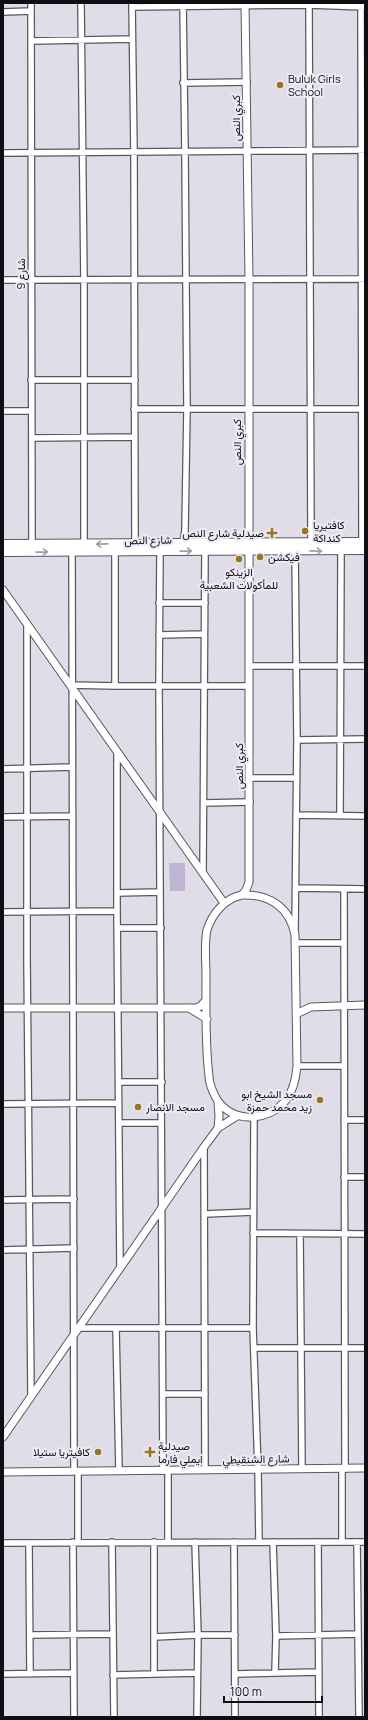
<svg xmlns="http://www.w3.org/2000/svg" width="368" height="1720" font-family="Manrope,Vazirmatn,sans-serif">
	<style>
		.pitch { fill: #bdb5d3 }
		.lines { fill: none; stroke-linecap: round; stroke-linejoin: round }
		.minor-casing { stroke: #595761; stroke-width: 8 }
		.tertiary-casing { stroke: #595761; stroke-width: 9 }
		.secondary-casing { stroke: #595761; stroke-width: 10 }
		.minor { stroke: #fff; stroke-width: 5.5 }
		.tertiary { stroke: #fff; stroke-width: 7 }
		.secondary { stroke: #fff; stroke-width: 8 }
		.oneway { stroke: #9f9fa0 }
		.poi-dot { fill: #96761e; stroke: #edeaf6; stroke-width: 1.5 }
		.labels { text-anchor: middle; stroke-width: 4; stroke-linejoin: round; paint-order: stroke }
		.poi-label { font-size: 11px; fill: #0f0e12; stroke: #edeaf6; text-anchor: start }
		.street-label { font-size: 11px; fill: #0f0e12; stroke: #edeaf6 }
	</style>
	<rect width="100%" height="100%" fill="#e0dde9"/>
	<path class="pitch" d="M169,863h16v28h-15z"/>
	<g class="lines">
		<g class="minor-casing">
			<path id="minor" d="M31,3l1,542
				M81,3l3,278v266
				M132,3l2,149 1,392
				M183,3l2,149 2,257 -2,121 -2,13
				M309,3l2,539
				M361,3l1,539
				M132,7l177,-2 56,2
				M3,12l28,-1
				M31,41l101,-2
				M183,83l64,-1
				M3,153l362,-3
				M3,280l362,-1
				M31,380h104
				M134,409h228
				M3,411h28
				M32,438l102,-1
				M295,550l2,190 -2,191
				M72,551l2,920
				M160,551l-1,135 4,785
				M159,603h46
				M27,625v333l4,436
				M159,635l45,-1
				M249,666h116
				M71,685l44,1h134
				M115,686v-134
				M297,740l68,-1
				M117,752v159l3,357
				M3,769l69,-2
				M250,778h46
				M204,803l46,-1
				M296,815l69,1
				M340,815l1,-265
				M3,817l69,-1
				M203,873l2,-322
				M296,888l69,1
				M344,889l1,580
				M117,893l43,-1
				M3,912l114,-1
				M117,928h44
				M296,943h47
				M297,1066h47
				M119,1082h43
				M3,1104l115,-1
				M254,1118l-1,210 5,141 1,73
				M344,1120h21
				M119,1123h42
				M204,1147l1,323
				M344,1177h21
				M3,1200l71,-1
				M205,1214l48,-2
				M253,1233l112,1
				M300,1234l2,235
				M3,1250l71,-2
				M78,1328h175
				M116,1329l3,142
				M254,1348h111
				M163,1394h42
				M342,1469v73
				M73,1542l1,175
				M78,1542v-71
				M112,1542l2,175
				M154,1542v132
				M168,1542v-71
				M195,1542l3,93 -1,82
				M234,1542l1,175
				M273,1542l3,94 -1,36
				M318,1542l1,175
				M357,1542l2,175
				M3,1543l362,-1
				M29,1543l1,131
				M30,1635l82,-1
				M276,1636l82,-2
				M154,1637l44,-2h37
				M3,1674l70,-1
				M236,1674l83,-2
				M113,1675l84,-2"/>
		</g>
		<g class="tertiary-casing">
			<path id="tertiary" d="M3,590l221,313
				M242,895l4,-5 3,-8v-602l-4,-277
				M242,895c27,-1 48,12 53,40l2,131c-1,12 -3,24 -11,34 -18,23 -57,24 -71,-4 -3,-6 -6,-13 -6,-20 -4,-33 -3,-67 -3,-101 0,-14 -2,-31 1,-45 5,-16 18,-32 35,-35z
				M3,1008h193l5,-2 5,-6
				M189,1008l18,11
				M296,1014l15,-7 54,-2
				M218,1128l1,-11 -1,-15
				M3,1437l201,-290 14,-19 19,-12
				M3,1472l362,-4"/>
		</g>
		<g class="secondary-casing">
			<path id="secondary" d="M3,544l362,-2
				M3,552l362,-2"/>
		</g>
		<use href="#minor" class="minor"/>
		<use href="#tertiary" class="tertiary"/>
		<use href="#secondary" class="secondary"/>
	</g>
	<defs><path id="oneway-shaft" d="M-6 0H5M1.5-3L5.5 0L1.5 3" fill="none" stroke-width="1.6" stroke-linecap="round" stroke-linejoin="round"/></defs>
	<g class="oneway">
		<use href="#oneway-shaft" transform="translate(102 544) rotate(179)"/>
		<use href="#oneway-shaft" transform="translate(186 551) rotate(-1)"/>
		<use href="#oneway-shaft" transform="translate(316 551) rotate(1)"/>
		<use href="#oneway-shaft" transform="translate(42 552) rotate(-1)"/>
	</g>
	<g class="poi-dot">
		<circle cx="280" cy="85" r="4"/>
		<circle cx="305" cy="531" r="4"/>
		<path d="M270 527h4v4h4v4h-4v4h-4v-4h-4v-4h4z"/>
		<circle cx="260" cy="557" r="4"/>
		<circle cx="239" cy="559" r="4"/>
		<circle cx="320" cy="1100" r="4"/>
		<circle cx="138" cy="1107" r="4"/>
		<circle cx="98" cy="1452" r="4"/>
		<path d="M148 1446h4v4h4v4h-4v4h-4v-4h-4v-4h4z"/>
	</g>
	<g class="labels">
		<g class="poi-label">
			<text x="288" y="83">Buluk Girls<tspan x="288" dy="13">School</tspan></text>
			<text x="313" y="529">كافتيريا<tspan x="313" dy="13">كنداكة</tspan></text>
			<text x="264" y="537" text-anchor="end">صيدلية شارع النص</text>
			<text x="268" y="561">فيكشن</text>
			<text x="239" y="576" text-anchor="middle">الزينكو<tspan x="239" dy="13">للمأكولات الشعبية</tspan></text>
			<text x="312" y="1098" text-anchor="end">مسجد الشيخ ابو<tspan x="312" dy="13">زيد محمد حمزة</tspan></text>
			<text x="146" y="1111">مسجد الانصار</text>
			<text x="158" y="1450">صيدلية<tspan x="158" dy="13">ايملي فارما</tspan></text>
			<text x="90" y="1456" text-anchor="end">كافيتريا ستيلا</text>
		</g>
		<g class="street-label">
			<text transform="translate(236 118) rotate(-90)" y="4">كبري النص</text>
			<text transform="translate(21 274) rotate(-90)" y="4">شارع 9</text>
			<text transform="translate(237 442) rotate(-90)" y="4">كبري النص</text>
			<text transform="translate(148 540) rotate(-1)" y="4">شارع النص</text>
			<text transform="translate(239 766) rotate(-90)" y="4">كبري النص</text>
			<text transform="translate(256 1459) rotate(-1)" y="4">شارع الشنقيطي</text>
		</g>
	</g>
	<rect width="368" height="1720" fill="none" stroke="#0f0e12" stroke-width="8"/>
	<path d="M224 1696v6h98v-6" fill="none" stroke="#0f0e12" stroke-width="2"/>
	<text x="230" y="1696" font-size="12" fill="#0f0e12" stroke="#edeaf6" stroke-width="3" paint-order="stroke">100 m</text>
</svg>
